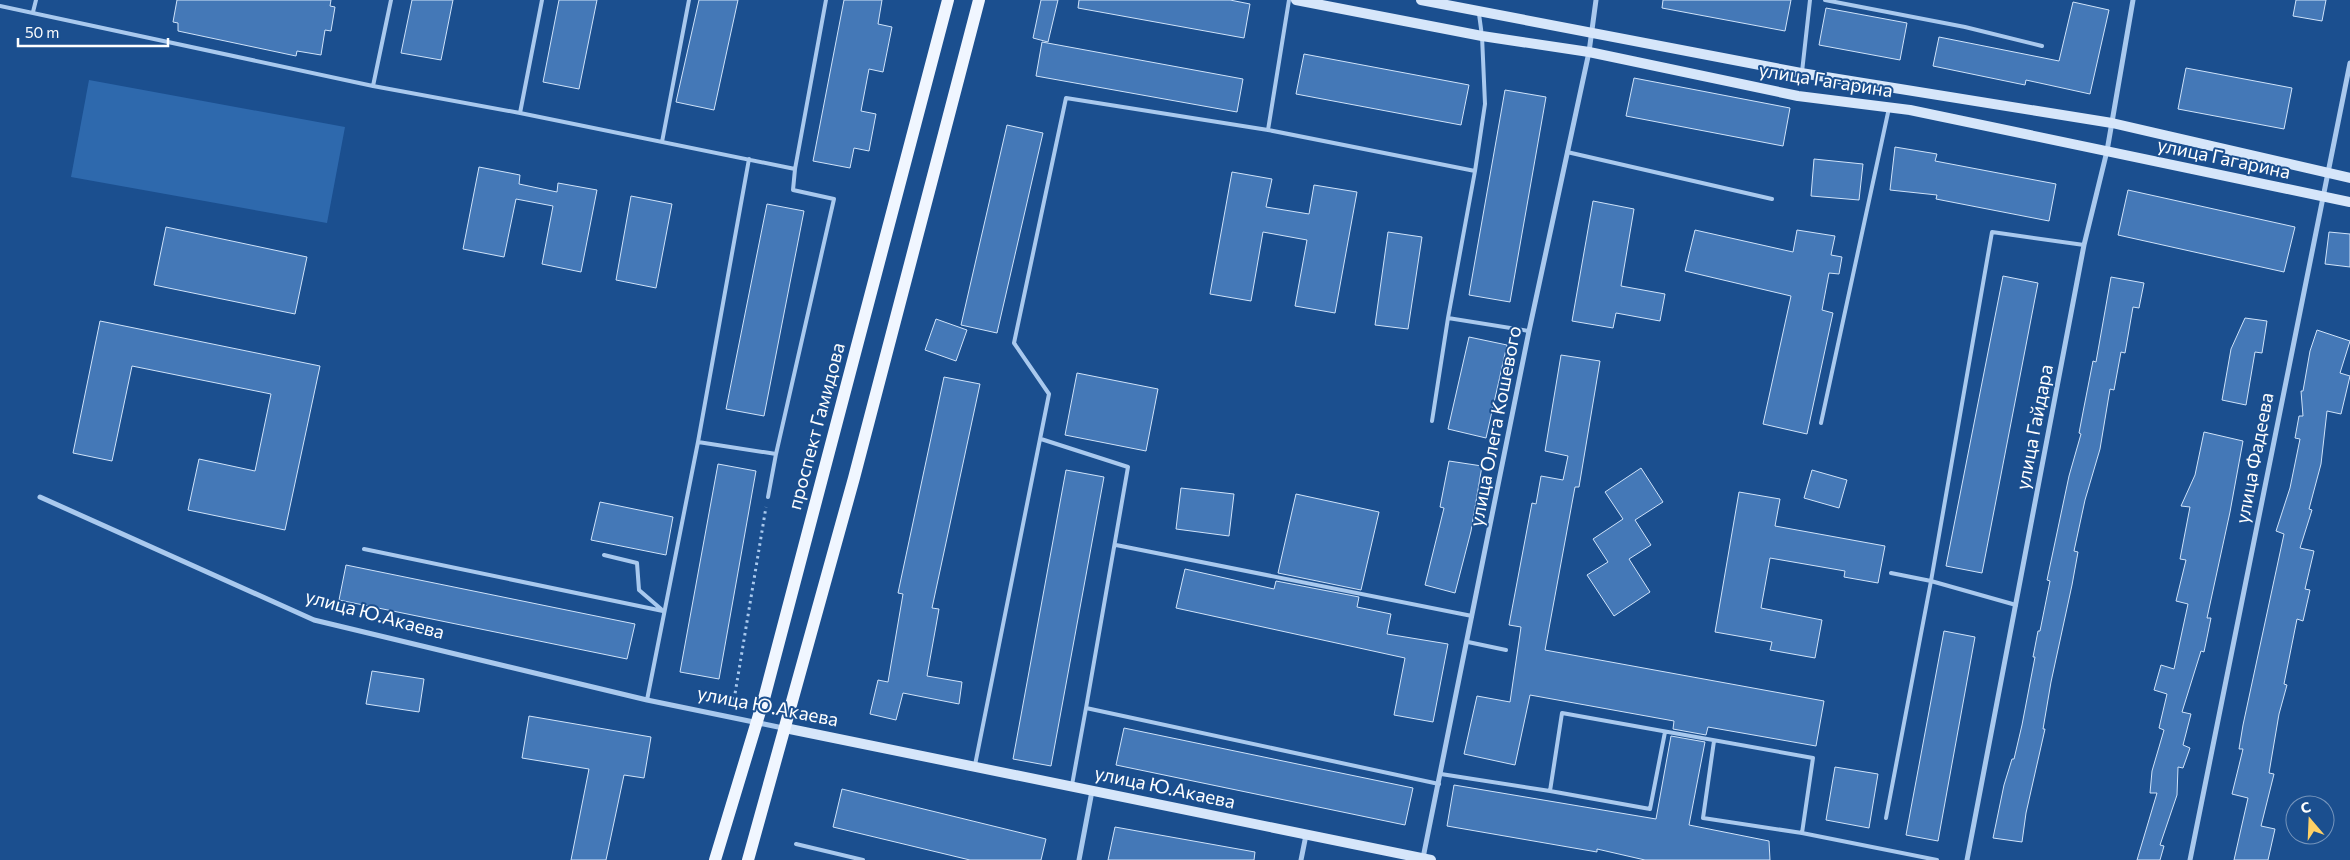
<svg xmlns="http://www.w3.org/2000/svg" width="2350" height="860" font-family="Commissioner,sans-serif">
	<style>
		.green { fill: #2e69ad }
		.building { fill: #4478b7; stroke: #cfe3fa }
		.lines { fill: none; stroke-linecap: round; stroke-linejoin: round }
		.path { stroke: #a9c9ee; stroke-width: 3; stroke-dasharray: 2.5 4; stroke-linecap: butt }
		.service { stroke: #a9c9ee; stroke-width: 4 }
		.minor { stroke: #a9c9ee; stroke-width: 5 }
		.secondary { stroke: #d6e6fa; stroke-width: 10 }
		.primary { stroke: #f0f6ff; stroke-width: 12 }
		.labels { text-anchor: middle; stroke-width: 4; stroke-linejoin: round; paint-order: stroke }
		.street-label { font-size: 19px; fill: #fff; stroke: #1b4f8f }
	</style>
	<rect width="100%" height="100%" fill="#1b4f8f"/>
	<path class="green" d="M89,80l256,47 -18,96 -256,-46z"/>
	<path class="building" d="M177,0h154l-1,6 5,1 -4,24 -6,-1 -4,25 -24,-4 -1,5 -118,-25v-8l-5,-1z
		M412,0h41l-12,60 -40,-7z
		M559,0h38l-18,89 -36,-7z
		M699,0h39l-24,110 -38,-8z
		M844,0h38l-4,24 14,3 -9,45 -14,-3 -8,42 15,3 -7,37 -15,-3 -4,20 -37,-7z
		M1041,0h17l-10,42 -15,-4z
		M1079,0h151l20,4 -6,34 -166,-30z
		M1663,0h128l-6,31 -123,-23z
		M2296,0h30l-4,21 -29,-5z
		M2073,2l36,8 -19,84 -64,-14 -1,5 -92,-19 6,-29 120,24z
		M1826,8l81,15 -7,37 -81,-15z
		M1042,42l201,37 -6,33 -201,-36z
		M1304,54l165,31 -8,40 -165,-31z
		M2186,68l106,20 -8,41 -106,-20z
		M1634,78l156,30 -7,38 -157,-30z
		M1505,90l41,7 -36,205 -41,-7z
		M1007,125l36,8 -46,200 -36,-8z
		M1895,147l42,7 -2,7 121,23 -7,37 -113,-22 1,-4 -47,-5z
		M1814,159l49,5 -4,36 -48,-4z
		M479,167l41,8 -1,9 38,8 1,-9 39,7 -16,82 -39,-8 11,-58 -37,-7 -12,58 -41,-8z
		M1232,172l40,7 -6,28 43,7 5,-29 43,7 -22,121 -40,-7 12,-66 -44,-8 -12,69 -41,-7z
		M2128,190l167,37 -11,45 -166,-37z
		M631,196l41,8 -16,84 -40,-8z
		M1593,201l41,8 -13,77 44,8 -5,27 -44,-8 -3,15 -41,-7z
		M767,204l37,7 -40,205 -38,-7z
		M166,227l141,30 -12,57 -141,-29z
		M1695,230l98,22 4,-22 38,6 -4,19 11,2 -3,17 -10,-1 -7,37 11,3 -26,121 -44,-10 28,-128 -106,-25z
		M1388,232l34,5 -14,92 -33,-4z
		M2329,232l21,2v33l-25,-3z
		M2003,276l35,7 -56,290 -36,-7z
		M2111,277l33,6 -5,25 -6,-1 -8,46 -4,-1 -7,38 -4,-1 -10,60 -15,51 -11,51 4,1 -6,33 -21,97 -8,47h2l-19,84 -4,29 -29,-4 11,-53 8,-26h2l8,-34 13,-68h-2l5,-26h2l10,-50 -3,-1 7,-33 15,-71 12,-42 -2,-1 5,-26 9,-46 3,1z
		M2245,318l22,3 -5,32 -7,-1 -9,53 -24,-5 9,-51z
		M936,319l31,11 -11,31 -31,-11z
		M100,321l220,45 -35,164 -97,-20 11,-51 56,12 16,-77 -139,-28 -20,95 -39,-8z
		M2317,330l33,11 -10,32 10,3 -9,38 -14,-3 -6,53 -12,45 3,1 -12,38 14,3 -9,38 5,1 -7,31 -6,-2 -13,65 3,1 -8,29 -10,59 5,1 -13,52 14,3 -7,31h-34l14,-62 -16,-4 11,-45h-4l4,-24 41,-191 -8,-3 14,-43 10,-49 -5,-1 4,-22h4l-2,-25h2l7,-40z
		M1469,337l38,8 -21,93 -38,-9z
		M1561,355l39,6 -21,126h-4l-30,163 279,51 -8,45 -108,-19 -2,8 -33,-6 1,-8 -144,-26 -15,70 -51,-11 13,-58 33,6 11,-75 -12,-2 23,-122 4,1 5,-28 22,4 5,-24 -23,-5z
		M1077,373l81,16 -12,62 -81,-16z
		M944,377l36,7 -48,224 7,1 -12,67 35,6 -3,22 -56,-11 -7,27 -26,-6 8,-34 10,2 15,-88 -5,-1z
		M2204,432l39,9 -13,71 -23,106h4l-7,34 -3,-1 -19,61 9,2 -8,31 7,3 -7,20 -5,-1 -1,28 -17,50 4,1 -4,14h-23l20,-67h-7l2,-22 12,-41 -5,-2 8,-34 -13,-4 7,-25 13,4 14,-65 -12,-3 10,-41 -6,-1 10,-52 -9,-1 14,-31z
		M1449,461l33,5 -11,65 -16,62 -30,-8 19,-77 -4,-1z
		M718,464l38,7 -37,208 -39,-7z
		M1641,468l22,34 -28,18 16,25 -22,14 21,33 -36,24 -27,-41 21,-13 -15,-23 30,-20 -18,-27z
		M1066,470l38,7 -53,289 -38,-7z
		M1812,470l35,10 -8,28 -35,-10z
		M1181,488l53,6 -5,42 -53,-7z
		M1739,492l41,7 -5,27 110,20 -7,37 -34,-6 1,-6 -75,-13 -9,50 61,12 -7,38 -45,-8 2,-8 -57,-10z
		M1296,494l83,18 -18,78 -83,-17z
		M600,502l73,15 -7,38 -75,-15z
		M346,565l289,59 -8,35 -288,-59z
		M1185,569l89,20 2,-8 83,16 -2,10 34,7 -4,20 61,10 -15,78 -39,-7 11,-57 -229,-50z
		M1944,631l31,6 -37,204 -32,-6z
		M372,671l52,8 -5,33 -53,-8z
		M529,716l122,21 -7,41 -20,-3 -18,85h-35l18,-91 -67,-11z
		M1124,728l289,60 -8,37 -289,-60z
		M1671,736l34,6 -16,83 80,16 1,19h-125l-48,-11v3l-150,-26 7,-41 202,34z
		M1835,767l43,7 -9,54 -43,-8z
		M842,789l204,50 -5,21h-71l-137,-33z
		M1115,827l140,25 -1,8h-146z"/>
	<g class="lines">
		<path class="path" d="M733,706l33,-199"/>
		<path class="service" d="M1825,0l140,27 77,19
			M0,6l373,80 147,27 275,56 -2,21 41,9 -58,255 -78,-12
			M33,12l3,-12
			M1802,72l8,-72
			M373,86l18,-86
			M520,113l22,-113
			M1268,130l207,41 10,-67 -3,-68 -3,-22
			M662,142l27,-142
			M1567,152l205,47
			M795,169l31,-169
			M1475,171l-27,147 81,13
			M1432,421l16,-103
			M1821,423l68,-315
			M1041,439l87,28 -42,241
			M768,497l8,-43
			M1116,545l356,71
			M364,549l299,62
			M604,555l33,8 2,27 22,19
			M2016,605l-85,-24 61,-349 92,13
			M1468,642l38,8
			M647,700l51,-258 51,-283
			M1714,741l-11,77 99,15
			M975,765l74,-371 -35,-51 52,-245 202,32 21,-130
			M1441,774l109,17 12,-78 251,45 -11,75 135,27
			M1072,785l14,-77 353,76
			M1550,791l100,18 15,-77
			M1886,818l45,-237 -40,-8
			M796,844l67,16"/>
		<path class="minor" d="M40,497l274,123 333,80 136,28
			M1423,858l106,-527 60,-279 7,-52
			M1079,860l13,-69
			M1301,860l5,-25
			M1967,860l117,-615 23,-94 26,-151
			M2190,860l160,-797"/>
		<path class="secondary" d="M1296,0l186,36 107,16 209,44 112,14 440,92
			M1421,0l380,73 311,50 238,55
			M785,728l646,132"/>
		<path class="primary" d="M715,860l50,-165 183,-695
			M748,860l106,-382 125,-478"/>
	</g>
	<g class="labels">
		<g class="street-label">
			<text transform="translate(1826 80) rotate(9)" y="7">улица Гагарина</text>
			<text transform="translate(2224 158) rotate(12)" y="7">улица Гагарина</text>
			<text transform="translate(816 426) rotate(-75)" y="7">проспект Гамидова</text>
			<text transform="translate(1495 426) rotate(-79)" y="7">улица Олега Кошевого</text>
			<text transform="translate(2034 427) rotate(-79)" y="7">улица Гайдара</text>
			<text transform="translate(2254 458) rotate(-79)" y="7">улица Фадеева</text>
			<text transform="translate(375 614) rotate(15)" y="7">улица Ю.Акаева</text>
			<text transform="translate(768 706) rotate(11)" y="7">улица Ю.Акаева</text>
			<text transform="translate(1165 787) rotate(12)" y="7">улица Ю.Акаева</text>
		</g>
	</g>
	<g transform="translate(2310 820) rotate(341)"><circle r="24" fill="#1b4f8f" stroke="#7695bc"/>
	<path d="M0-4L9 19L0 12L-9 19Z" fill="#ffd166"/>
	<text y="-8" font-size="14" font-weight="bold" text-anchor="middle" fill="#ffffff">С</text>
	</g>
	<path d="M18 38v8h150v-8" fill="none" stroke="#ffffff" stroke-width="2.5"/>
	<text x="25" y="38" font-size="15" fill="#ffffff" stroke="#1b4f8f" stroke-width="4" paint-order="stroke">50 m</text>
</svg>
